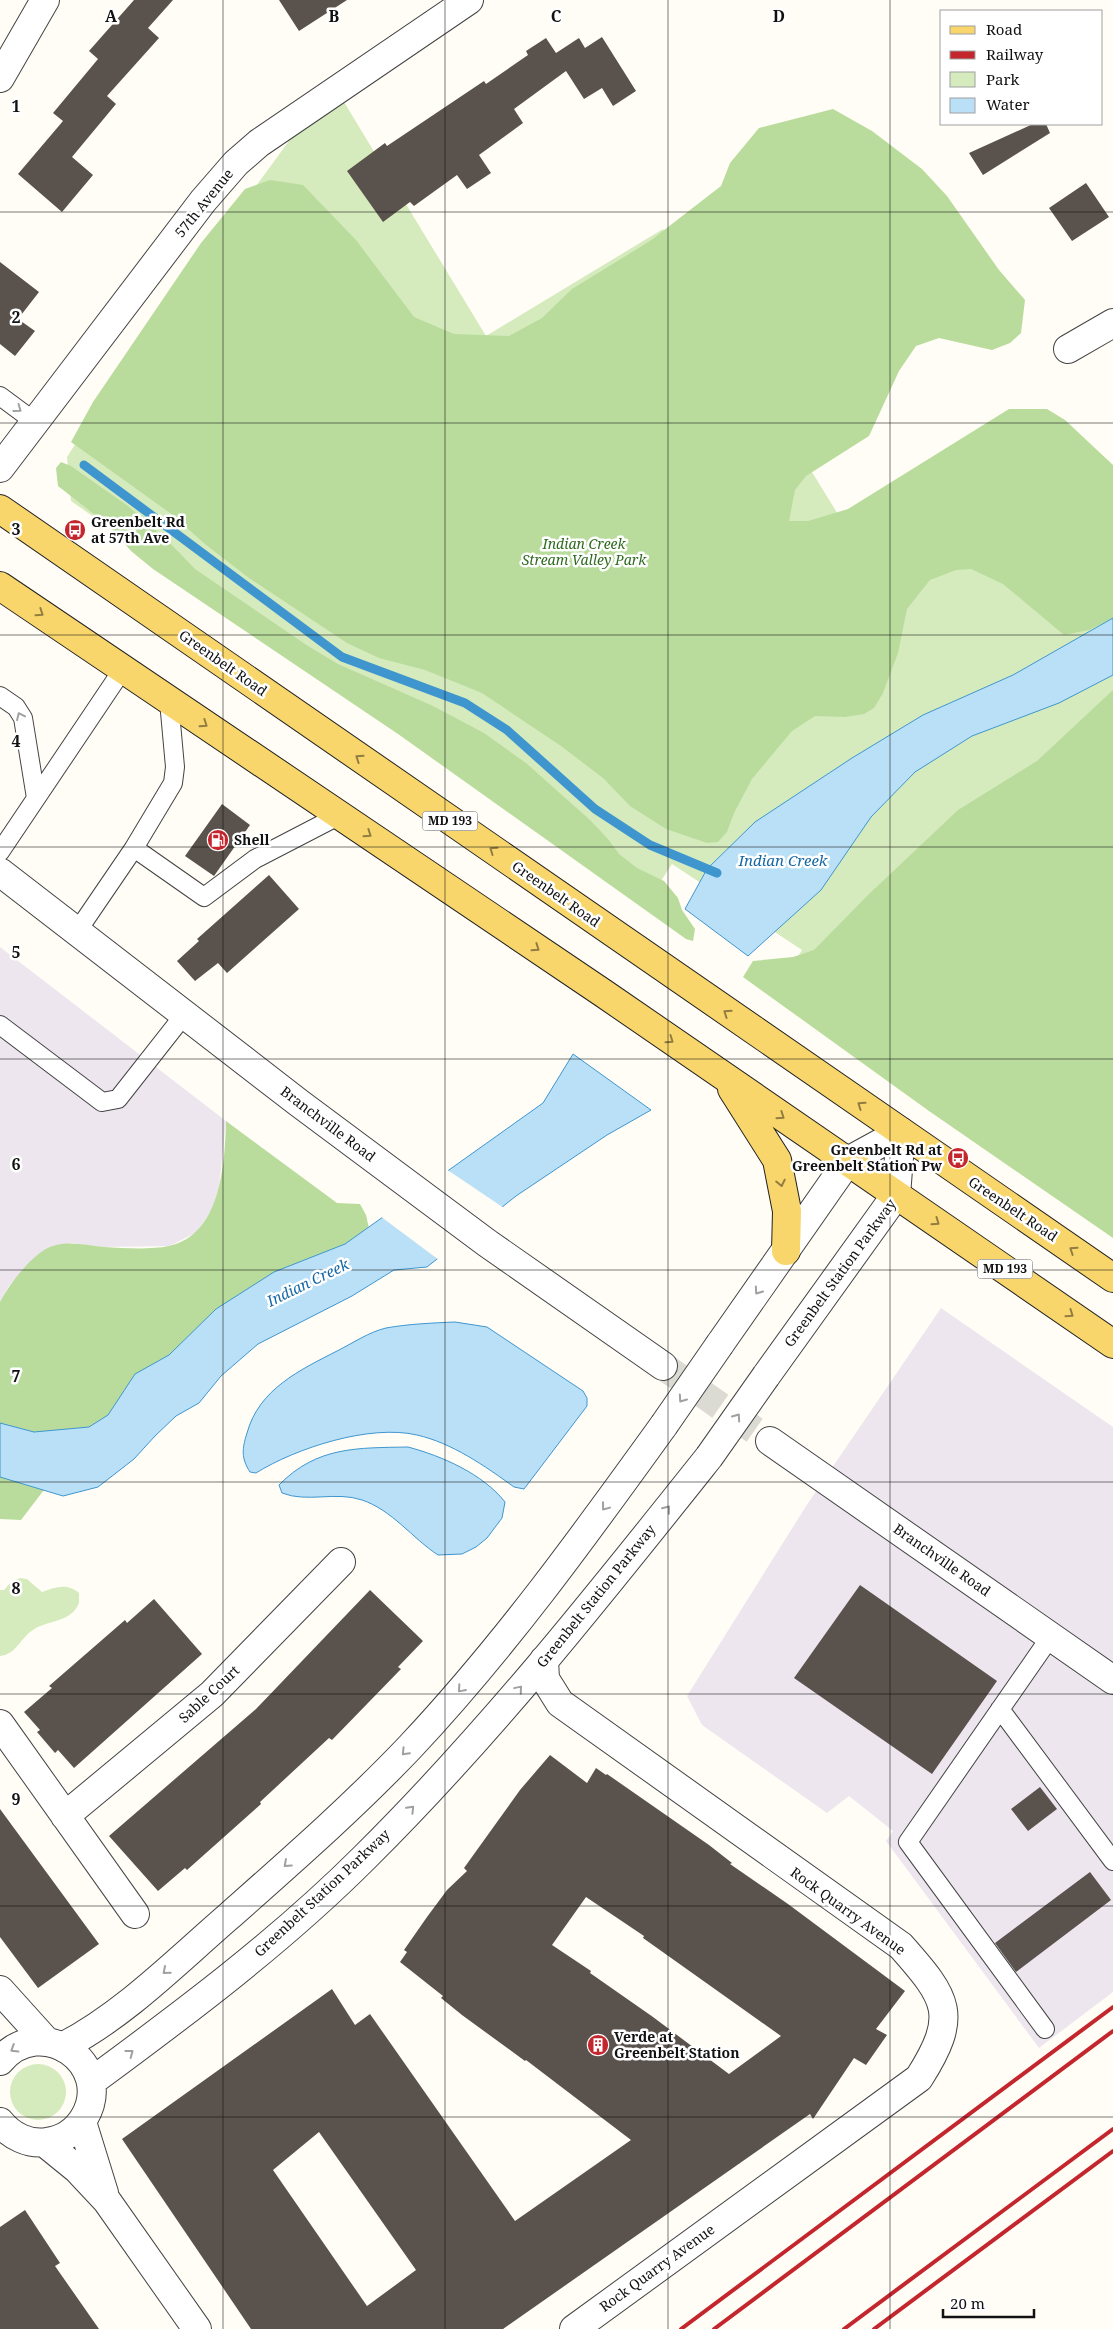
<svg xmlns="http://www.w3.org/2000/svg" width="1113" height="2329" font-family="'Noto Serif',serif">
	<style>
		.industrial { fill: #eee6ef }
		.green { fill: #d5ebbd }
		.forest { fill: #b9dc9c }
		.water { fill: #b9e0f7; stroke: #3f96cf }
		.pier { fill: #fffdf5 }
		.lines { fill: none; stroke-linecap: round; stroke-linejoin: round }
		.stream { stroke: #3f96cf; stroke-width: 9 }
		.building { fill: #5a524d; fill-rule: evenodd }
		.minor-tunnel { stroke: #dbdad3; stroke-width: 28; stroke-dasharray: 28 14; stroke-linecap: butt }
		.service-casing { stroke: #444; stroke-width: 20 }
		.minor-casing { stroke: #444; stroke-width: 30 }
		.primary-casing { stroke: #222; stroke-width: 30 }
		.service { stroke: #fff; stroke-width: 18 }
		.minor { stroke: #fff; stroke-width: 28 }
		.primary { stroke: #f9d66b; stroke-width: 28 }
		.rail { stroke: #c4262e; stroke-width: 4 }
		.minor-bridge-casing { stroke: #444; stroke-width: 30; stroke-linecap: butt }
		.minor-bridge { stroke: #fff; stroke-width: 28 }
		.oneway { stroke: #a0a0a0 }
		.oneway2 { stroke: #917d42 }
		.grid { fill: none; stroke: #111; stroke-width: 1; stroke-opacity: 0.55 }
		.labels { text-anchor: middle; stroke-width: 5; stroke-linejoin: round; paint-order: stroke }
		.shield { fill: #fff; stroke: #585858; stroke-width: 1 }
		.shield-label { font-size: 12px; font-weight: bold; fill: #111 }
		.street-label { font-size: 14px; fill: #111; stroke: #fff }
		.poi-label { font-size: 14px; font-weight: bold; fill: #111; stroke: #fff; text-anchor: start }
		.park-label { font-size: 14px; font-style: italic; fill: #2f6b1f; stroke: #fff }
		.water-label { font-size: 15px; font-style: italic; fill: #1768a6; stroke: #fff }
		.grid-label { font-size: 16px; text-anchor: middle; font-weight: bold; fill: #111; stroke: #fff; stroke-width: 5; stroke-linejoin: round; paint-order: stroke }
	</style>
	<rect width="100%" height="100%" fill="#fffdf5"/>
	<path class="industrial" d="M0,947l226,174 -7,66 -6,20 -16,25 -27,14 -67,1 -32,-4 -26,7 -36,36 -9,16z
		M941,1308l172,119v565l-74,56 -153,-207 7,-10 -44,-35 -22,17 -125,-88 -15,-29 121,-193z"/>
	<path class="green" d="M344,102l142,234 177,-107 184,300 266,-48v750l-337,-239 26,-42 -130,-86 -26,40 -575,-403 -4,-44 63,-99 167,-228z
		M20,1578l7,1 15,13c14,-5 25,-9 37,1v10c-8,20 -30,16 -46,27 -12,7 -17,25 -33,26v-66h4l8,-9z
		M10 2092a28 28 0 1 1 56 0a28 28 0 1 1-56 0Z"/>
	<path class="forest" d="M833,109l39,22 50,38 25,27 52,74 26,30 -4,33 -11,10 -18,7 -53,-12 -23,8 -17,25 -30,65 -63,40 -11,14 -6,31h19l40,-12 161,-100h38l18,11 48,45v153l-24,12 -25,5 -61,-51 -32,-15 -15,1 -26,10 -23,29 -9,44 -15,40 -9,15 -10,6 -19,3 -30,-1 -23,15 -40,48 -18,34 -7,19 -9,10 -11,1 -41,-14 -36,-23 -27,-28 -42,-32 -79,-53 -57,-23 -46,-12 -32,-15 -98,-65 -44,-34 -35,-31 -99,-71 22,-40 108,-159 44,-54 25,-9 33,5 53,55 58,77 40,17 55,2 33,-18 30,-29 78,-48 71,-55 9,-23 29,-35z
		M61,462l10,4 57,40 40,35 27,28 113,77 30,18 95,42 51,27 42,30 64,57 18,19 11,15 18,14 27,13 14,17 4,12 13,19 -2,12 -7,-2 -288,-205 -245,-165 -22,-18 -22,-25 -51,-40 -2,-18z
		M1113,690v548l-184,-127 -186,-134 10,-16 40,-4 21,-7 54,-55 90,-85 79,-49z
		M226,1121l111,82 23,1 6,11 8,36 -295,193 -58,76 -21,-1v-217c9,-17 28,-42 44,-52 19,-11 40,-5 60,-3 20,1 45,3 65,-1 52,-11 56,-83 57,-125z"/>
	<path class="water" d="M1113,618v57l-54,28 -87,33 -57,36 -44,45 -50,73 -73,66 -63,-47 22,-40 48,-47 97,-64 71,-43 90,-40z
		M573,1054l78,56 -44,25 -91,61 -89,71 -33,3 -42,26 -94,48 -37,32 -22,27 -23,13 -21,20 -21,23 -36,28 -35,9 -63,-19v-54l34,9 55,-5 19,-12 27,-41 34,-19 47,-46 58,-37 71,-28 198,-141z
		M455,1322l32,5 96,64 4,7v8l-63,83 -10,-2c-29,-21 -62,-44 -97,-52 -47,-11 -121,13 -161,38l-6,-1c-9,-14 -8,-23 -3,-39 12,-44 53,-63 90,-82 16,-8 32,-19 49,-23 22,-4 46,-5 69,-6z
		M408,1447c34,9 75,27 97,55l-3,16 -15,20 -11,9 -14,7 -24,1c-26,-17 -46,-45 -76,-55 -26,-9 -55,3 -80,-7l-3,-8c38,-39 79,-37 129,-38z"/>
	<path class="pier" d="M446,1169l58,39 -65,52 -59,-44z"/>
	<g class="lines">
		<path class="stream" d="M84,465l258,192 123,46 42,27 88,79 55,36 67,28"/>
	</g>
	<path class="building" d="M134,0h39l-25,28 11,10 -52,58 9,8 -44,53 21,18 -31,37 -44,-38 45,-53 -10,-8 45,-54 -9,-8z
		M279,0h68l-48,31z
		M602,37l34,54 -23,15 -11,-18 -18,11 -18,-28 -52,38 9,14 -44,32 12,18 -24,16 -10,-14 -43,31 -4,-4 -27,20 -36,-51 38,-28 2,3 97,-65 2,3 42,-29 -2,-4 20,-13 10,15 23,-15 6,10z
		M1033,124h13l4,9 -67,42 -14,-22z
		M1086,183l23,34 -37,24 -23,-33z
		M0,262l39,30 -21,27 17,12 -20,25 -15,-12z
		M222,804l28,21 -36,51 -29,-20z
		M269,875l30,34 -72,64 -9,-10 -23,18 -18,-20 22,-20 -2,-2z
		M860,1585l137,96 -65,93 -138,-96z
		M370,1590l53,51 -25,26 3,2 -69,71 -3,-2 -69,64 1,2 -74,66 -2,-2 -27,23 -49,-55 147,-127z
		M154,1599l48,55 -128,114 -16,-18 -3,3 -18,-21 3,-2 -16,-18 28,-24 -3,-2 76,-66 2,3z
		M550,1755l37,28 9,-15 10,7 1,-1 102,71 23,18 -2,1 58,40 117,87 -29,38 11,6 -21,30 -12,-7 -41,61 -3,-5 -307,215h-252l-129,-190 210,-150 23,36 15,-11 145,207 116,-81 -105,-80 -1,1 -63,-46 -21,-17 2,-2 -43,-34 7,-10 -3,-2 23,-33 20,-27 20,-19 -3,-3 56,-78zM586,1897l58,39 -1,2 138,98 -52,38 -76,-57 -63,-44 1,-2 -39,-26zM319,2132l97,138 -49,36 -94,-136z
		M1040,1787l17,22 -29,22 -17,-22z
		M0,1809l99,135 -61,44 -38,-51z
		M1090,1872l21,28 -95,72 -21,-29z
		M25,2210l35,53 -5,3 44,63h-99v-102z"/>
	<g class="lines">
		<path class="minor-tunnel" d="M663,1366l107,75"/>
		<g class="service-casing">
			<path id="service" d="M0,396l35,26
				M0,696l16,11 7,11 13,80
				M169,701l6,66 -2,16 -39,65 70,49 51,-38 85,-44
				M0,852l123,-183
				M76,933l58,-85
				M0,1025l102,77 16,-3 66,-84
				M1000,1709l113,152
				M1045,2029l-137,-187 143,-206"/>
		</g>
		<g class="minor-casing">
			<path id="minor" d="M0,78l45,-78
				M1068,349l45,-26
				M0,468l203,-267 33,-38 23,-20 210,-143
				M0,872l299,231 188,140 176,123
				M720,1344l128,-183 53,-29
				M766,1376l130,-181 5,-63
				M770,1441l343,239
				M544,1660l1,19 15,24 341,243c47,53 58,69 18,132l-345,251
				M0,1724l135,190
				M65,1816l147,-122 129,-132
				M0,1990l46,51
				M64,2046c61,-32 112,-84 164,-129 62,-55 125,-110 182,-170 94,-100 174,-211 254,-322
				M0,2061c41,-49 116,3 84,57 -8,13 -21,22 -37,24 -18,3 -36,-6 -47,-20
				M91,2082c95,-70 190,-141 274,-225 125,-124 235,-263 344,-400
				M82,2122l22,71
				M45,2143l32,26 30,32 90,128"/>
		</g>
		<g class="primary-casing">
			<path id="primary" d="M0,509l1113,769
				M0,586l603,407 510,351
				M732,1089l45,71 10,51 -1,40"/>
		</g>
		<use href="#service" class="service"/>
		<use href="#minor" class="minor"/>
		<use href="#primary" class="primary"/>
		<path class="rail" d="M681,2329l432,-322
			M714,2329l399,-298
			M844,2329l269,-200
			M874,2329l239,-178"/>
		<g class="minor-bridge-casing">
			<path id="minor-bridge" d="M664,1425l56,-81
				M709,1457l57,-81"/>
		</g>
		<use href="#minor-bridge" class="minor-bridge"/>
	</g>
	<defs><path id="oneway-chevron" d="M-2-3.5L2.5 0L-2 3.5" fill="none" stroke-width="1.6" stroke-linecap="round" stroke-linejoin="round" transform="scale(1.25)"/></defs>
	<g class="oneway">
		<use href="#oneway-chevron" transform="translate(18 409) rotate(36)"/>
		<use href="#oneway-chevron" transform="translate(20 716) rotate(-115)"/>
		<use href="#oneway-chevron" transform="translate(758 1291) rotate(125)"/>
		<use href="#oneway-chevron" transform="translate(682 1399) rotate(125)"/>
		<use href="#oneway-chevron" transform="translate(737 1417) rotate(-55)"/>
		<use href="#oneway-chevron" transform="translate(605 1507) rotate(127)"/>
		<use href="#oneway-chevron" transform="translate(667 1509) rotate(-51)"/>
		<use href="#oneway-chevron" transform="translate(461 1689) rotate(131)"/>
		<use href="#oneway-chevron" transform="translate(519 1689) rotate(-50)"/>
		<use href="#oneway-chevron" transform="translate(405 1752) rotate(134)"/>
		<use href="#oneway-chevron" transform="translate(411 1809) rotate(-46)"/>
		<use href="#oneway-chevron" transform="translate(287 1864) rotate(138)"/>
		<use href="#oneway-chevron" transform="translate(166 1971) rotate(139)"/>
		<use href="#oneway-chevron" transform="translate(14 2049) rotate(148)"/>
		<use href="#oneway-chevron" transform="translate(130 2053) rotate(-37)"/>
	</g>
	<g class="oneway2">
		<use href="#oneway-chevron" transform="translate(40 613) rotate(34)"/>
		<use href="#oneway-chevron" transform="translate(204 724) rotate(34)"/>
		<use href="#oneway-chevron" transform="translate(359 758) rotate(-145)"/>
		<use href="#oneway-chevron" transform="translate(368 834) rotate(34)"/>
		<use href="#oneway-chevron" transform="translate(493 850) rotate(-145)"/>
		<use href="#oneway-chevron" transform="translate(536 948) rotate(34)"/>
		<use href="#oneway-chevron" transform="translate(727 1013) rotate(-145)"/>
		<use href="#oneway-chevron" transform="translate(670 1040) rotate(35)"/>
		<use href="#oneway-chevron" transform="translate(861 1105) rotate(-145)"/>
		<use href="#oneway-chevron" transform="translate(781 1116) rotate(34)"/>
		<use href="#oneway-chevron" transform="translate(781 1183) rotate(78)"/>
		<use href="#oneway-chevron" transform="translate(936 1222) rotate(35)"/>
		<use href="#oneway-chevron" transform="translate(1073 1250) rotate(-146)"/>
		<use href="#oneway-chevron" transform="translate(1070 1314) rotate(35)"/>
	</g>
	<path class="grid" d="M223,0v2329M445,0v2329M668,0v2329M890,0v2329M0,212h1113M0,423h1113M0,635h1113M0,847h1113M0,1059h1113M0,1270h1113M0,1482h1113M0,1694h1113M0,1906h1113M0,2117h1113"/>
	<defs>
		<g id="bus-disc" transform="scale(1.125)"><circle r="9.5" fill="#c4262e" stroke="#fff"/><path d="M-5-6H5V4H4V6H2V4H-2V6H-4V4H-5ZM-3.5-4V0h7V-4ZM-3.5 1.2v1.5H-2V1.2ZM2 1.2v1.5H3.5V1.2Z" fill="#fff"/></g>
		<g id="fuel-disc" transform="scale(1.125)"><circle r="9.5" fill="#c4262e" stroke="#fff"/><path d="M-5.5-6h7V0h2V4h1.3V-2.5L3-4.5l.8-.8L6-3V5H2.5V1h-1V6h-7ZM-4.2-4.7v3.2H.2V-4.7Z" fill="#fff"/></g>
		<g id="building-disc" transform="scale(1.125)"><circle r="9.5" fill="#c4262e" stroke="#fff"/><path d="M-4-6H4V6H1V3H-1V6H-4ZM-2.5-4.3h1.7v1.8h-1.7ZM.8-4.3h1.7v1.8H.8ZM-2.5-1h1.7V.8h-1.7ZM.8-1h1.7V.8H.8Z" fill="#fff"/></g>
	</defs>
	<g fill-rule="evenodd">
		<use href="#bus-disc" x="75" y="530"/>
		<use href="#fuel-disc" x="218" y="840"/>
		<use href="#bus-disc" x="958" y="1158"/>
		<use href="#building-disc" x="598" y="2045"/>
	</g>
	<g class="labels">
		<g class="shield">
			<rect x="422.5" y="811.5" width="55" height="19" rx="4"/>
			<rect x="977.5" y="1259.5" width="55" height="19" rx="4"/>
		</g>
		<g class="shield-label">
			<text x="450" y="825">MD 193</text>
			<text x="1005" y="1273">MD 193</text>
		</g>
		<g class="street-label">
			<text transform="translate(204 203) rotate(-51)" y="5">57th Avenue</text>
			<text transform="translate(223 663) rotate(35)" y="5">Greenbelt Road</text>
			<text transform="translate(556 894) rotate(35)" y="5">Greenbelt Road</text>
			<text transform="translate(328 1124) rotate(37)" y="5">Branchville Road</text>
			<text transform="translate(1013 1209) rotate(34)" y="5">Greenbelt Road</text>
			<text transform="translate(840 1273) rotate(-54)" y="5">Greenbelt Station Parkway</text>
			<text transform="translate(942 1560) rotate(35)" y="5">Branchville Road</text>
			<text transform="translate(596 1596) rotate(-51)" y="5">Greenbelt Station Parkway</text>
			<text transform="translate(209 1694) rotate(-43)" y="5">Sable Court</text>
			<text transform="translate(322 1893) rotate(-43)" y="5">Greenbelt Station Parkway</text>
			<text transform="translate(848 1911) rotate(36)" y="5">Rock Quarry Avenue</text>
			<text transform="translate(657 2268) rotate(-36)" y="5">Rock Quarry Avenue</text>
		</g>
		<g class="poi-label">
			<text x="91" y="527">Greenbelt Rd<tspan x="91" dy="16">at 57th Ave</tspan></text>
			<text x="234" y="845">Shell</text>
			<text x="942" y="1155" text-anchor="end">Greenbelt Rd at<tspan x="942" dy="16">Greenbelt Station Pw</tspan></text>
			<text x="614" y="2042">Verde at<tspan x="614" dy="16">Greenbelt Station</tspan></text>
		</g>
		<g class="park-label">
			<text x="584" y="549">Indian Creek<tspan x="584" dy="16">Stream Valley Park</tspan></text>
		</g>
		<g class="water-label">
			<text x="783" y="866">Indian Creek</text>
			<text transform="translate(308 1283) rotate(-26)" y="5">Indian Creek</text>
		</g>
	</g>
	<g class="grid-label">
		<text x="111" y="22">A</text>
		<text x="334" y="22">B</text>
		<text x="556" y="22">C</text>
		<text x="779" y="22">D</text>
		<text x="16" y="112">1</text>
		<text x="16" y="323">2</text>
		<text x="16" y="535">3</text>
		<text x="16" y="747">4</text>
		<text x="16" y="958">5</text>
		<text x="16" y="1170">6</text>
		<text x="16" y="1382">7</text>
		<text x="16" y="1594">8</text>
		<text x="16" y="1805">9</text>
	</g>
	<rect x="940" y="10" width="162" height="115" fill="#ffffff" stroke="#a0a0a0"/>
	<rect x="950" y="26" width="25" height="8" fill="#f9d66b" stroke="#a0a0a0"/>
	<text x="986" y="35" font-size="15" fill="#111111">Road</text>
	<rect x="950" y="51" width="25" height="8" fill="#c4262e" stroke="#a0a0a0"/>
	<text x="986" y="60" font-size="15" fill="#111111">Railway</text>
	<rect x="950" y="72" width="25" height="15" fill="#d5ebbd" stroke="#a0a0a0"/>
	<text x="986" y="85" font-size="15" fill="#111111">Park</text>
	<rect x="950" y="98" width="25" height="15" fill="#b9e0f7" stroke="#a0a0a0"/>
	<text x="986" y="110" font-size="15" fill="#111111">Water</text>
	<path d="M943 2309v8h91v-8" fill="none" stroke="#111111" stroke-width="2.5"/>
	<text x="950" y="2309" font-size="15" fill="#111111" stroke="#ffffff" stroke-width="4" paint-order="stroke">20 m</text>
</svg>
